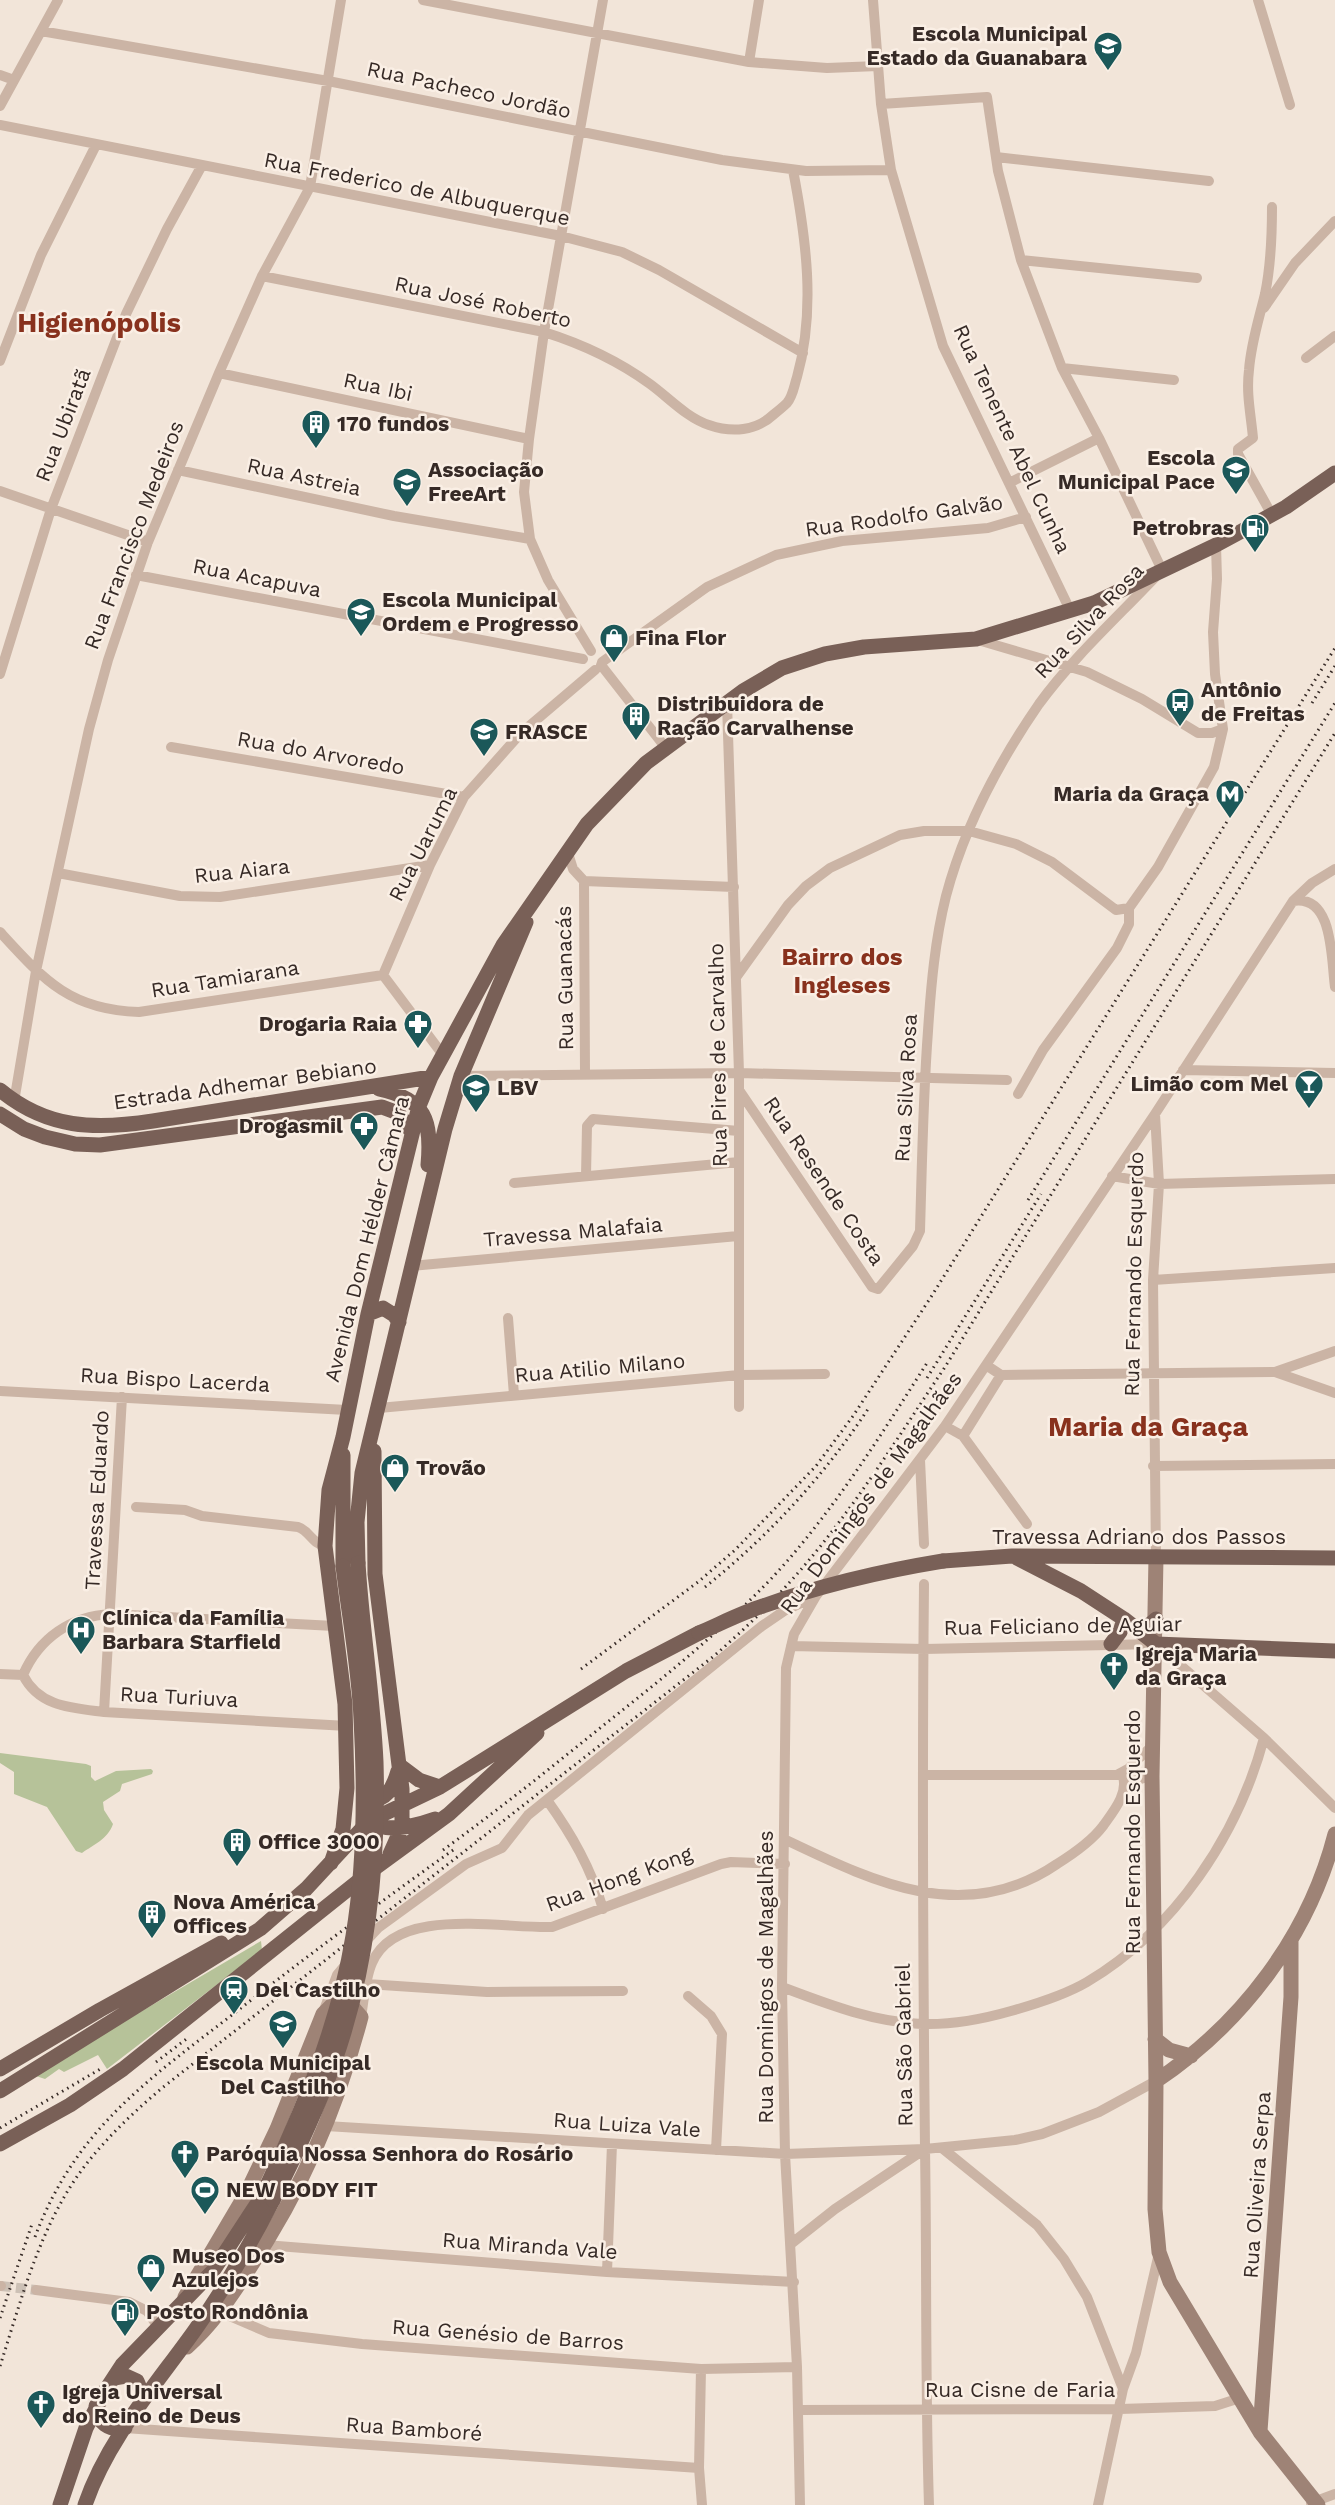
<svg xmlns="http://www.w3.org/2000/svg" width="1335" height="2505" font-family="'Work Sans',sans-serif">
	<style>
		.green { fill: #b6c299 }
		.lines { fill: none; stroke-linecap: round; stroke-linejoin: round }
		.street-tunnel { stroke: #ccc0b5; stroke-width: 10; stroke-dasharray: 10 5; stroke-linecap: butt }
		.street { stroke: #cbb4a5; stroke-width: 10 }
		.secondary { stroke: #9e8376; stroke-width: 15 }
		.primary { stroke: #796057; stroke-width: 15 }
		.rail { stroke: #362a26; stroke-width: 3; stroke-dasharray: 1.5 4.5; stroke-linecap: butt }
		.primary-bridge { stroke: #796057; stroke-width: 15 }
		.labels { text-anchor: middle; stroke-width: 5; stroke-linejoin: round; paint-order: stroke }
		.poi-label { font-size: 21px; font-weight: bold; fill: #362a26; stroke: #faefe5; text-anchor: start }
		.street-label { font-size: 21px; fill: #362a26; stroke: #faefe5 }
		.quarter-label { font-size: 24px; font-weight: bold; fill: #88311d; stroke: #faefe5 }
		.district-label { font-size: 27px; font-weight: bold; fill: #88311d; stroke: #faefe5 }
	</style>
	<rect width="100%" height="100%" fill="#f2e5d9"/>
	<path class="green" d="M0,1753l86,11 5,2v11l4,4 21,-10 35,-2 2,2 -1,3 -30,10 -2,7 -17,11 1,8 9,14c-5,15 -20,21 -31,29l-6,-2 -29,-44 -33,-13v-22l-14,-9z
		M261,1941l1,9 -155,119 -9,-14 -34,17 -5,-3 -14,10 -12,-4z"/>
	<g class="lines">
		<path class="street-tunnel" d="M1,2286l35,4"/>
		<path class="street" d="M423,0l326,62 78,6 51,-2
			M873,0l8,104 10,66 52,176 127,264
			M1258,0l32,105
			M41,31l287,50 394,79 84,11 85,-1
			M749,62l10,-62
			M0,75l14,5
			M0,106l58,-106
			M0,125l561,111 61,16 37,18 144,83
			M996,157l213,24
			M1272,207c0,29 -1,58 -7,87 -6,25 -14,49 -16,76 -3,24 2,45 4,68l-15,11v5l34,61
			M1021,260l176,18
			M262,276l282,56c38,12 73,28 106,52 18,13 37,34 59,41 23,8 47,6 64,-10 5,-4 10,-8 14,-12 6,-7 7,-17 10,-26 19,-67 9,-139 -4,-207
			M1264,308l31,-45 40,-42
			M1306,358l29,-22
			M0,361l41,-106 55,-110
			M1062,368l112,12
			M219,373l310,66
			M178,470l216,46 136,23
			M1009,483l90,-45
			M0,491l148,51
			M136,575l447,84
			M978,640l109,32 55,27 56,34h14l11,-4
			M591,651l-43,-71 -18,-41 -6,-47 5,-53 15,-107 59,-332
			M602,662l105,-75 69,-32 66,-14 146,-13 38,-11
			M601,665l64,82
			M0,674l51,-165 75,-195 41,-85 34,-62
			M727,703l12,370v334
			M171,747l293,50
			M567,850l6,19 11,12 150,6
			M58,873l122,23 40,1 210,-32
			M584,881l1,192
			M1293,901c41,-7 38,59 42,86
			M0,932c44,48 70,78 139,80l244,-37
			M383,975l47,-110 34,-68 57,-64 74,-63
			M383,975l60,80
			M737,976l51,-71 18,-19 24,-18 70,-33 24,-4h45l47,13 36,18 64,48 13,-2
			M1183,1070l152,3
			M461,1076l278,-3 268,7
			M739,1090l133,197 6,2 35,-43 7,-15c2,-67 3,-134 8,-200 3,-46 7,-91 18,-135 18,-68 53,-134 93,-192 35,-48 82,-90 123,-134l-63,-132 -37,-70 -41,-108 -23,-89 -11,-74 -106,7
			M1018,1094l25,-44 74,-102 12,-24v-16l29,-41 56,-100 9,-38 -8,-55 -2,-42 4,-53 -1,-34
			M14,1102l22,-131 53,-242 19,-69 40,-118 71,-169 43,-97 48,-89 31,-187
			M1155,1114l4,70 -6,96 3,277
			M586,1176l1,-50 6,-7 146,12
			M1112,1176l47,8 176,-5
			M514,1183l225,-21
			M411,1266l327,-30
			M1153,1280l182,-12
			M508,1318l6,77
			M986,1365l15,10 274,-3 60,-21
			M1275,1372l60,21
			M0,1391l347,19
			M379,1408l360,-33 86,-1
			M945,1426l18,10 64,88
			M963,1436l38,-61
			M920,1460l4,84
			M1153,1466l182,-2
			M136,1507l49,3 17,6 96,11c12,4 13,16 27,19
			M924,1584c-2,188 -1,376 1,565 2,118 0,237 4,356
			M791,1646l133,3 232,-5 108,94 71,70
			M0,1674l23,1
			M23,1675c16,32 49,33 81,37l243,14
			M23,1675c16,-37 48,-59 88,-61l223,12
			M104,1712l18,-315
			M925,1775h192l11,-6 25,-24
			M1124,1787l9,-6 19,-5
			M547,1800c25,35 44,68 56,109
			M786,1840c88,42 179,87 271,24 16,-10 34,-22 46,-38 10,-14 27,-34 19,-52
			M365,1942l13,-14 88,-64 36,-16 26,-33 234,-189 22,-15 32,-15
			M367,1984l120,8 136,-1
			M782,1987c45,17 91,35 140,37 30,1 61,-5 89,-13 25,-7 54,-16 76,-29 88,-52 151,-147 177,-244
			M688,1996l23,20 11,18 -6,116
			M324,2010l13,-35 10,-12
			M361,2017c3,-17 4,-38 11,-54 24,-58 131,-34 180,-36l169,-63 10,-2 54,2
			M326,2126l459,28 140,-5 90,-9 27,-6 57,-22 57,-31
			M942,2148l95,77 27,34 23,38 36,92 -25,116
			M792,2243l43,-34 90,-60
			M265,2245l342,27 187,10
			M607,2272l5,-128
			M0,2286h1
			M36,2290l93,12 18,9 11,16
			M220,2312l49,21 93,11 339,25 96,-2
			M701,2369l-2,99 3,37
			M1123,2389l13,-36 23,-100
			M798,2410l322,-1 95,-3 25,-8
			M125,2428l574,40
			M1311,2503l24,-9
			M800,2505l-3,-138 -12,-213 -3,-167 4,-319 8,-34 22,-38 129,-170 210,-312 138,-213 19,-18 23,-14"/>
		<path class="secondary" d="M1156,1557l-4,219 4,305 -1,128 4,43 11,30 90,150 58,73
			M1155,2039l14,11 22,6
			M1156,2081c87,-58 153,-146 179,-247
			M185,2297l62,-105 30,-63 46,-115 13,-13 12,1 13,15c-25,95 -60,174 -114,255 -18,27 -35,53 -60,75
			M1260,2431l31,-434v-57"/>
		<path class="primary" d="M379,1089c47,10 53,32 49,76
			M0,1090c47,39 95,40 153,31l278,-44
			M0,1114l24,15 21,8 30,7 25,1 282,-38 16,6 13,18
			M368,1314l15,-6 11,7 5,7
			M374,1451l1,123 27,215v38l-12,27
			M1017,1558l64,33 43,28 32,25 179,7
			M943,1561l69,-5 323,2
			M358,1563l-1,-41 5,-49 83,-344 16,-53 65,-154
			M343,1566v-111
			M1135,1628h11l10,-9
			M1111,1644l9,-12 4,-13
			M399,1765l20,15 21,7
			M367,1801c20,0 26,-13 31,-30
			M366,1819c18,16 49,7 69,0
			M331,1863l12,-34 4,-41 -2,-84 -20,-158 4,-56 14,-53 25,-123 51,-208 12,-29 72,-132 84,-121 59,-61 97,-72 39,-23 43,-14 39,-7 112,-8 118,-36 122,-58 70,-38 49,-34
			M0,2069l100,-59 121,-67
			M0,2091l260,-162 46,-40 63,-68 71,-34 186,-116 73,-38
			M0,2144l70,-39 53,-36 248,-198 78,-57 88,-81
			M114,2378l12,-2 11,5 7,17
			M96,2406c1,17 13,25 29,22
			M60,2505l26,-77 19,-37 17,-26 91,-94 49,-75
			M85,2505c22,-65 70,-119 110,-175 29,-41 55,-85 78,-130"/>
		<path class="rail" d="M1312,703l23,-37
			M1028,1200l307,-497
			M927,1378l114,-184
			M705,1587c64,-51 120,-112 165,-181
			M581,1669l117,-87 37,-32 81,-84 37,-50 78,-119 404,-649
			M443,1850c55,-40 109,-83 162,-126 57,-45 114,-91 165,-144 61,-65 109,-142 157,-217
			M156,2062l33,-25
			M0,2128l102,-60
			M35,2237c41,-110 117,-160 206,-229 70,-55 142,-108 215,-160
			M0,2318l32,-94
			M0,2366c22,-68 40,-141 84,-199 23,-30 50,-55 78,-79l552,-432c26,-23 52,-47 75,-73 60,-66 107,-143 156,-216l390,-634"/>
		<path class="primary-bridge" d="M699,1633c21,-9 42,-20 64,-27 59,-21 119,-35 180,-45
			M262,2196c40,-84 76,-169 91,-260 12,-72 12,-145 8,-217 -2,-51 -12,-103 -18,-153
			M273,2200c23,-45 44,-90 61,-137 34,-96 45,-199 42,-301 -3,-67 -14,-133 -18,-199"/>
	</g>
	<defs>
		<g id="school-pin" transform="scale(1.5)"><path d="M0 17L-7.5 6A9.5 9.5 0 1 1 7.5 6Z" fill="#1b5859" stroke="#faefe5"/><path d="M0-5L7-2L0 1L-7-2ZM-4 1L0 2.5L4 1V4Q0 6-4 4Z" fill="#fff"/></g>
		<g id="building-pin" transform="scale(1.5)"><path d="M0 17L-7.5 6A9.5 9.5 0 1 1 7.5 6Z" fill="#1b5859" stroke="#faefe5"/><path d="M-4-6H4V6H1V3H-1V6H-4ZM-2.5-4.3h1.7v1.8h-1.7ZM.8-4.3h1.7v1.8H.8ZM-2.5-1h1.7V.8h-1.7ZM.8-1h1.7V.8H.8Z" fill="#fff"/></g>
		<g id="fuel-pin" transform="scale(1.5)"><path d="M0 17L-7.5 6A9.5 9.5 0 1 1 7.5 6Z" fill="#1b5859" stroke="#faefe5"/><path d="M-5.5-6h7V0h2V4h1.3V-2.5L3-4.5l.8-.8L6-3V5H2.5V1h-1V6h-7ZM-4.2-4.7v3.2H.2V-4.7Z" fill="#fff"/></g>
		<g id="shop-pin" transform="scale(1.5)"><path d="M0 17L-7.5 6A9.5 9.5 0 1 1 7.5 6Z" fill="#1b5859" stroke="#faefe5"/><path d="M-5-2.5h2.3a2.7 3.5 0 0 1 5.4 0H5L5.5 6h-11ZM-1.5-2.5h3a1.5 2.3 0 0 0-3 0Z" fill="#fff"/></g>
		<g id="bus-pin" transform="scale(1.5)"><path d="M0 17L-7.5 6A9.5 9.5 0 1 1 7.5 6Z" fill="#1b5859" stroke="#faefe5"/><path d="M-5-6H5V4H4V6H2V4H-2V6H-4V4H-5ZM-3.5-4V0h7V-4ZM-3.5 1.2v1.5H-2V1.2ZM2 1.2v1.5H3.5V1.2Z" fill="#fff"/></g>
		<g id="university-pin" transform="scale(1.5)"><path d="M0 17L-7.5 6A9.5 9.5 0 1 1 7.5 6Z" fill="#1b5859" stroke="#faefe5"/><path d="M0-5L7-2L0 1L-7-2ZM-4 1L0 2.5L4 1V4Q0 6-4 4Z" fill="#fff"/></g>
		<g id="metro-pin" transform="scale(1.5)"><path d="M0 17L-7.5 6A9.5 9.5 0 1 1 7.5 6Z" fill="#1b5859" stroke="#faefe5"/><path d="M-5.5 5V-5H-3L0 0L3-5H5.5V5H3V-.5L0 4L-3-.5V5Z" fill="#fff"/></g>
		<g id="pharmacy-pin" transform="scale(1.5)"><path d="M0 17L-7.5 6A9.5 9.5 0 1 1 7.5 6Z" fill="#1b5859" stroke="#faefe5"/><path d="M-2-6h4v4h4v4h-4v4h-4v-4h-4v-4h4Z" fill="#fff"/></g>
		<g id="bar-pin" transform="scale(1.5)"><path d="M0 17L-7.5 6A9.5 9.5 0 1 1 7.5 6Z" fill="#1b5859" stroke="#faefe5"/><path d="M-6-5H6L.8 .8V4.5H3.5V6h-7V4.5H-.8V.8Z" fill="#fff"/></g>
		<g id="hospital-pin" transform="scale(1.5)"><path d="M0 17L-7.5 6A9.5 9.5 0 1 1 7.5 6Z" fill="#1b5859" stroke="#faefe5"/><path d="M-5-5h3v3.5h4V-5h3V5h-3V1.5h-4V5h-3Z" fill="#fff"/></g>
		<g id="church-pin" transform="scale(1.5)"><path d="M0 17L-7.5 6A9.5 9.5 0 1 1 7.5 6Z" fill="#1b5859" stroke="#faefe5"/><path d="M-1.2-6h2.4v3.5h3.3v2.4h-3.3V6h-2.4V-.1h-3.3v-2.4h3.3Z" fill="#fff"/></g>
		<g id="station-pin" transform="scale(1.5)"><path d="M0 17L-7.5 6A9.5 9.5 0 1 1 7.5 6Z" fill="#1b5859" stroke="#faefe5"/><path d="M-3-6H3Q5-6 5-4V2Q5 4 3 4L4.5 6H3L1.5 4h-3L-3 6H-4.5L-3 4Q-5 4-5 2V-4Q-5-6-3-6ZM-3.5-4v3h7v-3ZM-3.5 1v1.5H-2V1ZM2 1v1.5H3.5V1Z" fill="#fff"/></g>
		<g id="stadium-pin" transform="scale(1.5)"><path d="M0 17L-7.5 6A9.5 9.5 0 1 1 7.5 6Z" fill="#1b5859" stroke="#faefe5"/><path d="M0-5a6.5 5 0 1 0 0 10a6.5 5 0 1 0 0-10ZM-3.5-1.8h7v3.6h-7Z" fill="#fff"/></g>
	</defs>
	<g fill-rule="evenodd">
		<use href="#school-pin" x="1108" y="46"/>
		<use href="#building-pin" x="316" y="424"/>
		<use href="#school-pin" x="1236" y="470"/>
		<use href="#school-pin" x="407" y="482"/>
		<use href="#fuel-pin" x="1255" y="528"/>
		<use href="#school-pin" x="361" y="612"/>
		<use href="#shop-pin" x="614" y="638"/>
		<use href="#bus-pin" x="1180" y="702"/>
		<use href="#building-pin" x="636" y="716"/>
		<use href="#university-pin" x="484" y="732"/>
		<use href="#metro-pin" x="1230" y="794"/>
		<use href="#pharmacy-pin" x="418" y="1024"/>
		<use href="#bar-pin" x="1309" y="1084"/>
		<use href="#school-pin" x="476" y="1088"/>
		<use href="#pharmacy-pin" x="364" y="1126"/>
		<use href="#shop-pin" x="395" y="1468"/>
		<use href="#hospital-pin" x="81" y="1630"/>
		<use href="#church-pin" x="1114" y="1666"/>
		<use href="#building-pin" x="237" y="1842"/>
		<use href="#building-pin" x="152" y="1914"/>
		<use href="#station-pin" x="234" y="1990"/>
		<use href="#school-pin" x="283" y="2024"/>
		<use href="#church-pin" x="185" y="2154"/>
		<use href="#stadium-pin" x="205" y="2190"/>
		<use href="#shop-pin" x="151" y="2268"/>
		<use href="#fuel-pin" x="125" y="2312"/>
		<use href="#church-pin" x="41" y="2404"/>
	</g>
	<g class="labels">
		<g class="poi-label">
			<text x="1087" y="41" text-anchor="end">Escola Municipal<tspan x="1087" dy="24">Estado da Guanabara</tspan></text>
			<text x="337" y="431">170 fundos</text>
			<text x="1215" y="465" text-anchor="end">Escola<tspan x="1215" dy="24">Municipal Pace</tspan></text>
			<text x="428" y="477">Associação<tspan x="428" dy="24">FreeArt</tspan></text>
			<text x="1234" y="535" text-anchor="end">Petrobras</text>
			<text x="382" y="607">Escola Municipal<tspan x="382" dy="24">Ordem e Progresso</tspan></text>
			<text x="635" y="645">Fina Flor</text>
			<text x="1201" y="697">Antônio<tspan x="1201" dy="24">de Freitas</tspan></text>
			<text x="657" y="711">Distribuidora de<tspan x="657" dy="24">Ração Carvalhense</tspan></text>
			<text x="505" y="739">FRASCE</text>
			<text x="1209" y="801" text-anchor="end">Maria da Graça</text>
			<text x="397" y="1031" text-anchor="end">Drogaria Raia</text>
			<text x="1288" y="1091" text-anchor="end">Limão com Mel</text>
			<text x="497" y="1095">LBV</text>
			<text x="343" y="1133" text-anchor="end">Drogasmil</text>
			<text x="416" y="1475">Trovão</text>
			<text x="102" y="1625">Clínica da Família<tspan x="102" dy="24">Barbara Starfield</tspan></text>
			<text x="1135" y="1661">Igreja Maria<tspan x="1135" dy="24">da Graça</tspan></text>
			<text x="258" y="1849">Office 3000</text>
			<text x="173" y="1909">Nova América<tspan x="173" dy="24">Offices</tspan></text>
			<text x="255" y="1997">Del Castilho</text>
			<text x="283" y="2070" text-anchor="middle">Escola Municipal<tspan x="283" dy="24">Del Castilho</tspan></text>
			<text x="206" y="2161">Paróquia Nossa Senhora do Rosário</text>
			<text x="226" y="2197">NEW BODY FIT</text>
			<text x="172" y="2263">Museo Dos<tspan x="172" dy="24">Azulejos</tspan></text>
			<text x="146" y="2319">Posto Rondônia</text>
			<text x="62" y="2399">Igreja Universal<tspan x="62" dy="24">do Reino de Deus</tspan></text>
		</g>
		<g class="street-label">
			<text transform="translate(469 90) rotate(12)" y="7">Rua Pacheco Jordão</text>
			<text transform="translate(417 189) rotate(11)" y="7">Rua Frederico de Albuquerque</text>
			<text transform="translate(483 302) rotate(12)" y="7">Rua José Roberto</text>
			<text transform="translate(378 387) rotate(12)" y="7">Rua Ibi</text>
			<text transform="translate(63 425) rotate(-69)" y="7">Rua Ubiratã</text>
			<text transform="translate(1012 439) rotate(65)" y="7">Rua Tenente Abel Cunha</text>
			<text transform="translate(304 477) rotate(12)" y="7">Rua Astreia</text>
			<text transform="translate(904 516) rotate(-8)" y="7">Rua Rodolfo Galvão</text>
			<text transform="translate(134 535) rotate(-69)" y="7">Rua Francisco Medeiros</text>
			<text transform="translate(257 578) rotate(11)" y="7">Rua Acapuva</text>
			<text transform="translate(1089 621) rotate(-47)" y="7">Rua Silva Rosa</text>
			<text transform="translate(321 753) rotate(10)" y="7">Rua do Arvoredo</text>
			<text transform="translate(423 844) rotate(-63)" y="7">Rua Uaruma</text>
			<text transform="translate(242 871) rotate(-6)" y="7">Rua Aiara</text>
			<text transform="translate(565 978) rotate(-91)" y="7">Rua Guanacás</text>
			<text transform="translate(225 979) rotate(-9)" y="7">Rua Tamiarana</text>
			<text transform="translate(718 1055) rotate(-91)" y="7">Rua Pires de Carvalho</text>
			<text transform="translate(245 1084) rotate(-8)" y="7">Estrada Adhemar Bebiano</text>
			<text transform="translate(906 1088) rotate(-87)" y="7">Rua Silva Rosa</text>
			<text transform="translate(824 1181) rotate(56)" y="7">Rua Resende Costa</text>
			<text transform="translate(573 1232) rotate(-5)" y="7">Travessa Malafaia</text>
			<text transform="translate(367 1239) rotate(-76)" y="7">Avenida Dom Hélder Câmara</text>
			<text transform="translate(1134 1274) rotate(-89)" y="7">Rua Fernando Esquerdo</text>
			<text transform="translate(600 1368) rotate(-5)" y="7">Rua Atilio Milano</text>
			<text transform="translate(175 1380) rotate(3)" y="7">Rua Bispo Lacerda</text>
			<text transform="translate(871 1493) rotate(-54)" y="7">Rua Domingos de Magalhães</text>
			<text transform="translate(97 1500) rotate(-87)" y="7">Travessa Eduardo</text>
			<text x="1139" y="1544">Travessa Adriano dos Passos</text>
			<text transform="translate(1063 1626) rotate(-1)" y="7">Rua Feliciano de Aguiar</text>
			<text transform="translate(179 1697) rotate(3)" y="7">Rua Turiuva</text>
			<text transform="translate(1133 1832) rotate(-90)" y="7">Rua Fernando Esquerdo</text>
			<text transform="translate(619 1879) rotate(-20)" y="7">Rua Hong Kong</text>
			<text transform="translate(766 1977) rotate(-90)" y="7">Rua Domingos de Magalhães</text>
			<text transform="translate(904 2045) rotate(-91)" y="7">Rua São Gabriel</text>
			<text transform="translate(627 2125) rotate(4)" y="7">Rua Luiza Vale</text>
			<text transform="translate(1257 2185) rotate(-86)" y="7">Rua Oliveira Serpa</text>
			<text transform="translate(530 2246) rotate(4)" y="7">Rua Miranda Vale</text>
			<text transform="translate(508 2335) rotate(4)" y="7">Rua Genésio de Barros</text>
			<text x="1020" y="2397">Rua Cisne de Faria</text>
			<text transform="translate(414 2429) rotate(4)" y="7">Rua Bamboré</text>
		</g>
		<g class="quarter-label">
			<text x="842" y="965">Bairro dos<tspan x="842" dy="28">Ingleses</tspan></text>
		</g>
		<g class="district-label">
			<text x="99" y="332">Higienópolis</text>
			<text x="1148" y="1436">Maria da Graça</text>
		</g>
	</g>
</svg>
